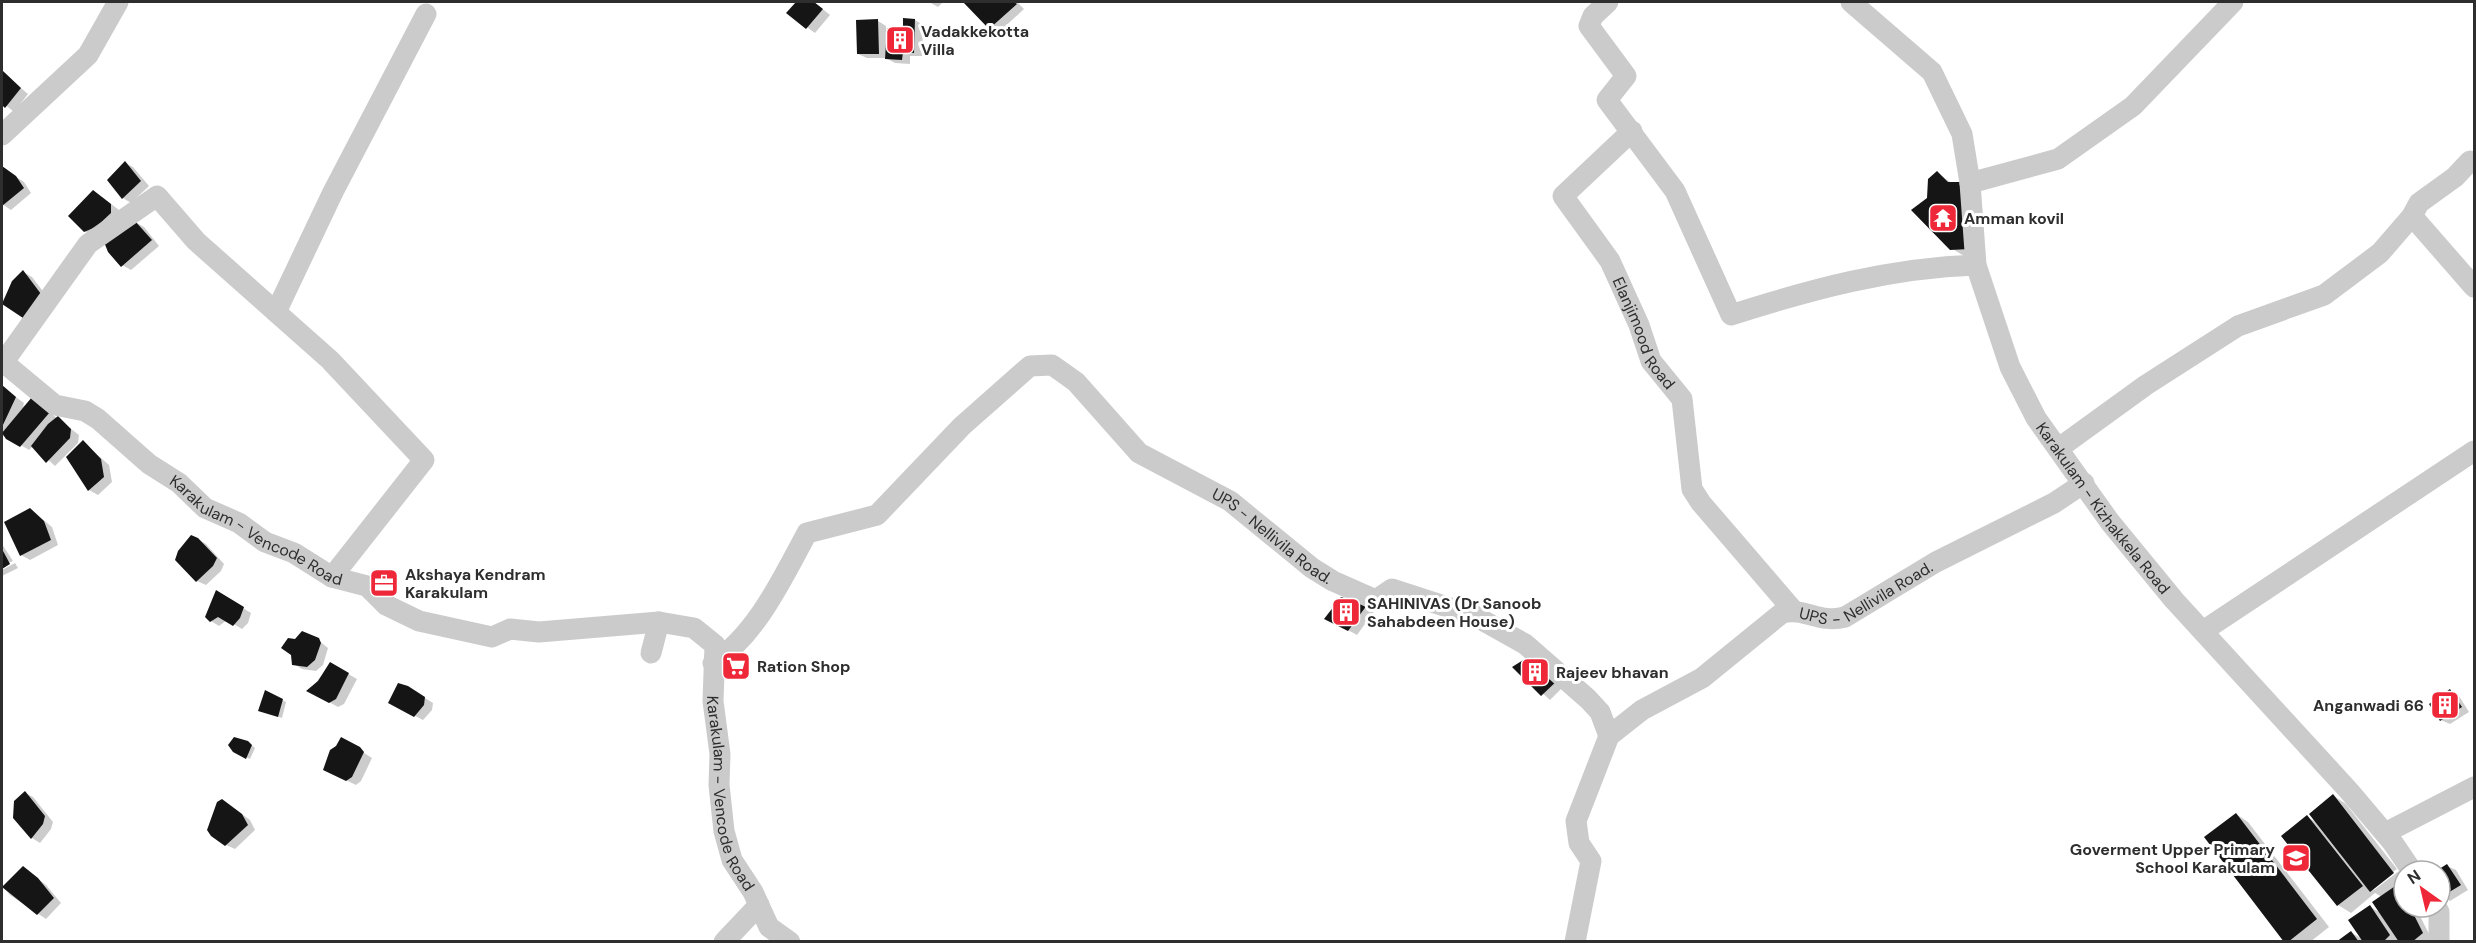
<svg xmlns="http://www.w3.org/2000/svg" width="2476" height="943" font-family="'DM Sans',sans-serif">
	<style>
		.shadow { fill: #0003 }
		.building { fill: #151515 }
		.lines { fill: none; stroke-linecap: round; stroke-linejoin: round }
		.street { stroke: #cbcbcb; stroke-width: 21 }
		.labels { text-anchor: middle; stroke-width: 6; stroke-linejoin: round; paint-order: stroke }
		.poi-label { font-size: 16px; font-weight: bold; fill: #2e2e2e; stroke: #fff; text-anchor: start }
		.street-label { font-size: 16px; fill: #2e2e2e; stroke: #fff }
	</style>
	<rect width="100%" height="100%" fill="#fff"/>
	<path class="shadow" d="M798,2h16l16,13 -15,18 -27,-20z
		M929,2h14l-5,5z
		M965,2h52l7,7 -26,24 -8,-5z
		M915,20l8,5 -1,31h-12v8l-15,-1 -9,-5h-19l-9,-4 20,-33 8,5v4h18z
		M3,73l25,21 -14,18 -12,-10z
		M125,163l8,4 16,19 -18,17 -8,-5z
		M2,168l22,14 7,11 -20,17 -9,-6z
		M1937,173l16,11 29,71 -18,1 -13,-8z
		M102,197l17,13 -26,26 -8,-5z
		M135,222l9,5 15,19 -28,24 -9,-5z
		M23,272l9,5 20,26 -28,14 -22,-15 11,-20z
		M2,387l22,16 -1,4 9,-8 47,36 -1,8 -23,23 -22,-20 -4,4 -23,-14h-4z
		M83,442l26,23 3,17 -14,13 -9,-5 -21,-32z
		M30,509l22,18 6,18 -28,15 -9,-5z
		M197,539l9,5 18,20 -3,7 -15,14 -9,-4z
		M2,544l11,17 -11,5z
		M15,563l3,5 -16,8v-6z
		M217,592l34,21 -3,10 -6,6 -15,-9 -8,6 -8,-5z
		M1367,606l8,4 -18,25 -31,-17z
		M318,640l10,8 -5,17 -7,6 -14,-2 -8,-5z
		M743,659l4,3 2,12 -15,2 -4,-2z
		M331,664l26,15 -13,25 -6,3 -29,-16z
		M1514,667l53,16 -17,17z
		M2450,691l9,5 10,16 -19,12 -9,-4z
		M266,692l20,10 -4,16 -18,-6z
		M417,693l16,10 -1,7 -9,10 -33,-17z
		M342,739l30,19 -11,23 -5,4 -23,-11 4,-27z
		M248,742l7,6 -5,11 -16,-8z
		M25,793l8,4 20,25 -2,7 -11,14 -8,-5 -17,-21z
		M2334,796l12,8 51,65 -25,19 2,2 25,-19 5,7v29h17l-4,3 14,28 -4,4h-26l-1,-3 -4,3h-57l13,-9 12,7 6,-33 13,7 -1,-17 -7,-4 -24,20 -13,-8 -31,-88 11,6z
		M231,806l19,14 5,10 -20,19 -9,-4z
		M2236,814l12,8 81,105 -19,15h-24z
		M2447,866l9,4 12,20 -18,11 -10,-8 -1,-22z
		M23,868l23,17 15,18 -15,16 -36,-24 -7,-8z"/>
	<path class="building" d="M796,2h18l9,7 -17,20 -20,-16z
		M963,2h51l3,2 -28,25z
		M903,18l12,1 -1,34 -11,-1 -1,8 -17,-1 2,-31 16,1z
		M878,19l1,35h-22l-1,-34z
		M3,71l18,17 -16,20 -3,-3z
		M125,161l16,20 -19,18 -15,-19z
		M2,166l14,10 8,12 -22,18z
		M1937,171l11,11h19l3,67 -20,1 -39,-40 16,-12 1,-19z
		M93,190l18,14v9l-15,14 -12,5 -16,-16z
		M135,221l17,19 -31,27 -13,-15 -4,-10z
		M23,270l21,28 -21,20 -21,-14 10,-23z
		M2,385l14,12 -14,30z
		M32,397l18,15 -30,35 -14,-8 -4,-6z
		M58,416l13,13 -1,9 -24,25 -15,-17 17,-22z
		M83,440l18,19 3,18 -16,14 -22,-34z
		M30,508l14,13 7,19 -31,16 -16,-34z
		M191,535l7,3 19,20 -4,8 -17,16 -21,-22 3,-9z
		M2,549l8,15 -8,5z
		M216,590l28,17 -4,11 -7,8 -15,-9 -8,5 -5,-5z
		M1341,597l26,8 -19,26 -24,-12z
		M302,631l17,7 2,5 -6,17 -8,7 -15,-2 -1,-10 -10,-7 7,-10 7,1z
		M1533,654l27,24 -19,18 -29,-29z
		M744,658l2,15 -18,2 -2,-15z
		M330,662l19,11 -13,26 -7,4 -23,-12 12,-10z
		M398,683l10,3 17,11 -1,8 -10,12 -26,-14z
		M2450,689l12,18 -22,14 -11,-17z
		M265,690l18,9 -5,18 -20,-6z
		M234,737l14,4 4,4 -6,14 -13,-7 -5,-7z
		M341,737l19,10 4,5 -12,25 -6,4 -23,-11 7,-20 6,-4z
		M25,791l20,25 -2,8 -12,15 -18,-21 1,-17z
		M2333,794l61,79 -24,19 -61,-78z
		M222,799l20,15 6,11 -23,21 -14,-10 -4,-6 10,-28z
		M2236,813l81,106 -29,23h-4l-80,-105z
		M2307,815l56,71 -26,20 -56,-70z
		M2447,864l14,21 -20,12 -1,-26h-4z
		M23,866l15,12 16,20 -17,17 -35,-28z
		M2404,880v27h6l13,26 -11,9h-13l-27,-40z
		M2370,905l20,30 -7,7h-20l-15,-22z
		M2351,931l8,11h-23z"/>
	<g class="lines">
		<g class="street">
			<path d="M1608,2l-15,14 -4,10 37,50 -19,24 68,91 56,124c81,-26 159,-47 245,-50"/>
			<path id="s1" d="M1851,2l81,70 30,62 8,49 6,82 34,102 26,51 74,104 64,78 175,191 44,52 19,28"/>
			<path id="s2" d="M1632,131l-69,65 47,65 29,64 12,36 31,38 10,90 9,14 92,107"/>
			<path d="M2,135l86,-80 30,-53"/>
			<path d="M1970,183l88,-24 75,-53 100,-104"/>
			<path d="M2412,216l62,71"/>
			<path d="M276,312l57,-120 93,-178"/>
			<path id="s3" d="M2,361l53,44 30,6 13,8 51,45 30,19 26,25 34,15 26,19 29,11 38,24 35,9 19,19 33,16 73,16 18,-8 29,3 120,-10 35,6 21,17 -2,56 7,53 -1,31 5,46 8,29 21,32 16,35 21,15"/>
			<path d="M3,363l85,-119 69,-48 39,45 134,119 94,100 -92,117"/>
			<path d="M2059,448l87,-63 92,-59 86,-31 56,-42 32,-37 7,-13 36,-26 15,-16"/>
			<path d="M2203,631l271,-180"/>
			<path d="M651,653l8,-31"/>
			<path id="s4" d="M713,663c44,-29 69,-84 94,-130l70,-18 85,-89 68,-60 22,-1 10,7 14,10 63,71 91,48 82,67 21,13 43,19 16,-11 83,27 50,28 63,55 12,13 9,24 33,-26 60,-32 80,-65c23,-6 37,11 63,4l91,-55 118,-59 30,-20"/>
			<path d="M2385,833l89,-46"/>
			<path d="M2436,907l3,5v30"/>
			<path d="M724,942l35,-37"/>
			<path d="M1575,942l16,-81 -12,-18 -3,-22 33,-85"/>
		</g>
	</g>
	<defs>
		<g id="building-square" transform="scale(1.5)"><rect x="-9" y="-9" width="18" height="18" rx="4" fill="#ee2838" stroke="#fff"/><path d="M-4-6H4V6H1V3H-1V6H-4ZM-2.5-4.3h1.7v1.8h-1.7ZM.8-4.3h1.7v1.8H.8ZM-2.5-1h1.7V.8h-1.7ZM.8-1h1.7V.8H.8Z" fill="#fff"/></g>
		<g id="temple-square" transform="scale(1.5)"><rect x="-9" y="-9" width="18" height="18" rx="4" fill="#ee2838" stroke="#fff"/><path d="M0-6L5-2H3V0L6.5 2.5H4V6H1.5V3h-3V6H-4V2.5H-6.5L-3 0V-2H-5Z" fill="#fff"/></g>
		<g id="office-square" transform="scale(1.5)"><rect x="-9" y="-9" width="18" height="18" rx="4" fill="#ee2838" stroke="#fff"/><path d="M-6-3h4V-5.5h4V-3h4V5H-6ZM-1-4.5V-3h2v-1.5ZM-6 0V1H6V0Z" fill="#fff"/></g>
		<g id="supermarket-square" transform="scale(1.5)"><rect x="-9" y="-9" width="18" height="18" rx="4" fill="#ee2838" stroke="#fff"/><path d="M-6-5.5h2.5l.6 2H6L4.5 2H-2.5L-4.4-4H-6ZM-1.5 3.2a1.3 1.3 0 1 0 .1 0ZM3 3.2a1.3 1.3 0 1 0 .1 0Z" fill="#fff"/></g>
		<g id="school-square" transform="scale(1.5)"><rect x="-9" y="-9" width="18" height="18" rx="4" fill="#ee2838" stroke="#fff"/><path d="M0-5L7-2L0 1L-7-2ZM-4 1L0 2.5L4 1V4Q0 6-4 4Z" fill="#fff"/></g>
	</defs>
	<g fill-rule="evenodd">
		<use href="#building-square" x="900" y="40"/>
		<use href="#temple-square" x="1943" y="218"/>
		<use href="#office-square" x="384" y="583"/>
		<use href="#building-square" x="1346" y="612"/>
		<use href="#supermarket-square" x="736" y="666"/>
		<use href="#building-square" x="1535" y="672"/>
		<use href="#building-square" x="2445" y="705"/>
		<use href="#school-square" x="2296" y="858"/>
	</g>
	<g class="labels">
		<g class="poi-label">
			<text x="921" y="37">Vadakkekotta<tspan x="921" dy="18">Villa</tspan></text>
			<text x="1964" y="224">Amman kovil</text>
			<text x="405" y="580">Akshaya Kendram<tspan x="405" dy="18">Karakulam</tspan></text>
			<text x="1367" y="609">SAHINIVAS (Dr Sanoob<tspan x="1367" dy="18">Sahabdeen House)</tspan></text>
			<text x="757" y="672">Ration Shop</text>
			<text x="1556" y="678">Rajeev bhavan</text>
			<text x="2424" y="711" text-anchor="end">Anganwadi 66</text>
			<text x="2275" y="855" text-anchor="end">Goverment Upper Primary<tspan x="2275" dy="18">School Karakulam</tspan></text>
		</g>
		<g class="street-label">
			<text dy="6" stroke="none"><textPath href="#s2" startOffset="255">Elanjimood Road</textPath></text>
			<text dy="6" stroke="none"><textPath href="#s1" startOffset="585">Karakulam - Kizhakkela Road</textPath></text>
			<text dy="6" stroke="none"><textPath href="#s3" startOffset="310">Karakulam - Vencode Road</textPath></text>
			<text dy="6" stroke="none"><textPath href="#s4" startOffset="752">UPS - Nellivila Road.</textPath></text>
			<text dy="6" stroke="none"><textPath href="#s4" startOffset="1470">UPS - Nellivila Road.</textPath></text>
			<text dy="6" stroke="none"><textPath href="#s3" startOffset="957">Karakulam - Vencode Road</textPath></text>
		</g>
	</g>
	<rect width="2476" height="943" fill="none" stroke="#2e2e2e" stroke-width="6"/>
	<g transform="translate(2422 889) rotate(326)"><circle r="28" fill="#ffffff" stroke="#ababab" stroke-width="1.5"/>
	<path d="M0-4.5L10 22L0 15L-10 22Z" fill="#ee2838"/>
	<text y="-9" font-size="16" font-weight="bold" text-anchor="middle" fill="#2e2e2e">N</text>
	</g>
</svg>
